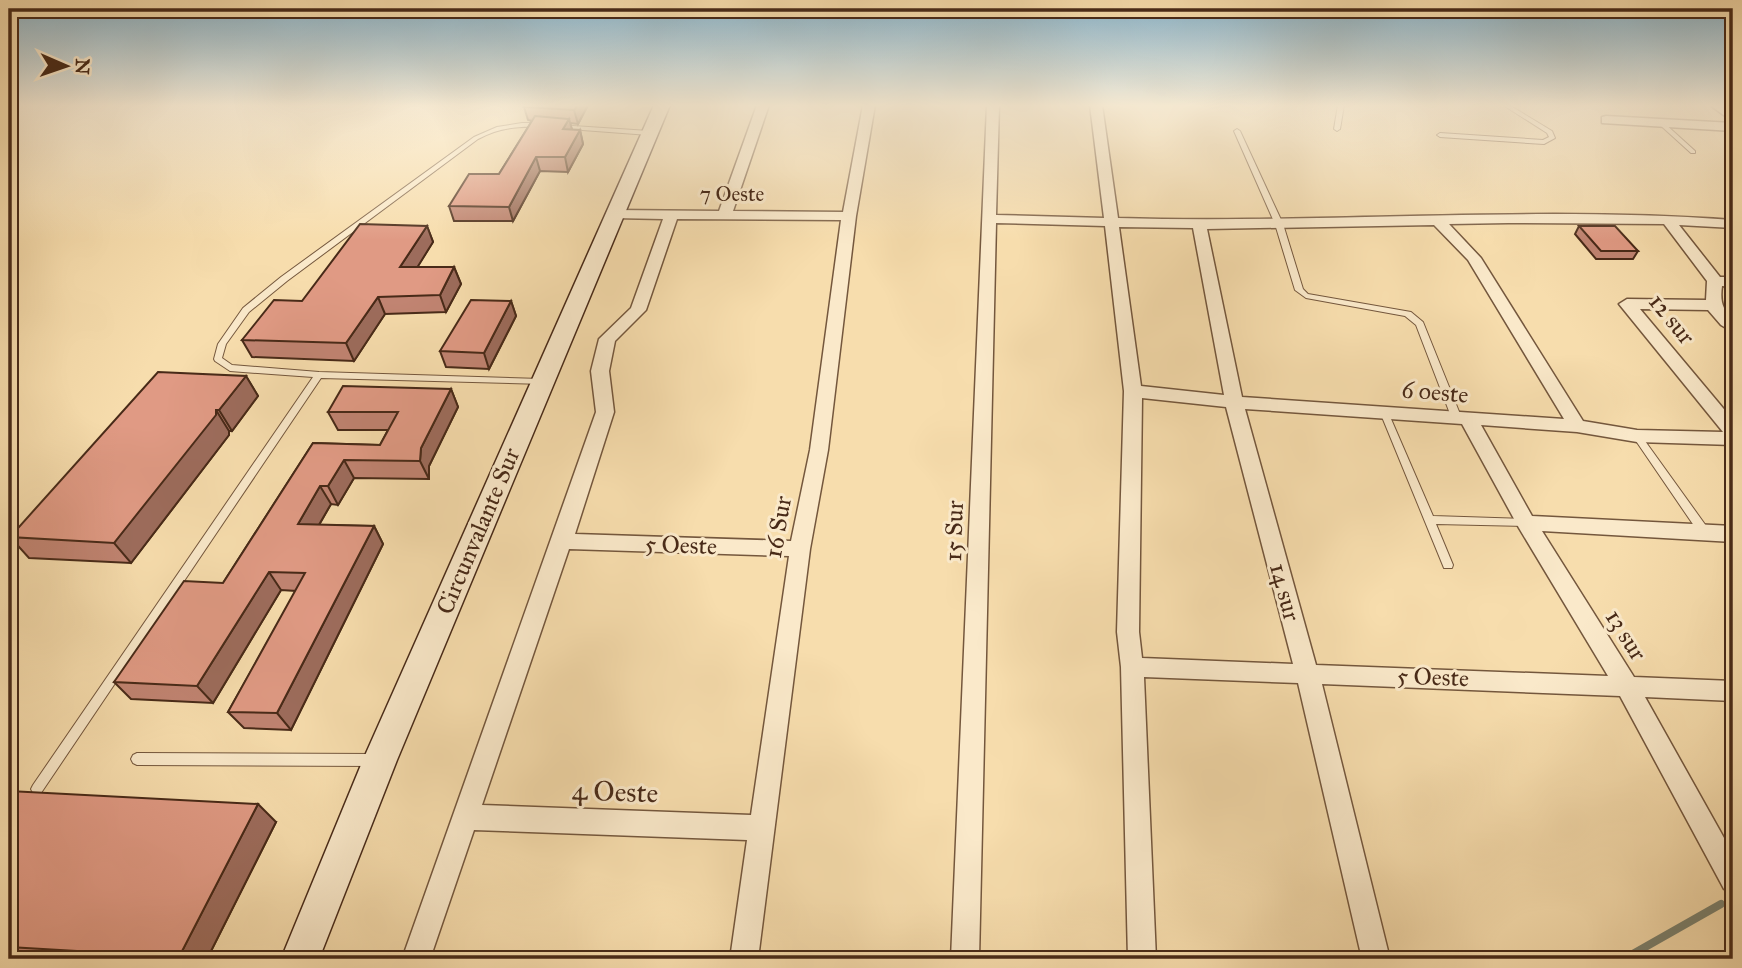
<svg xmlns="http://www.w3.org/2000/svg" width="1742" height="968" font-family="'IM FELL Great Primer',serif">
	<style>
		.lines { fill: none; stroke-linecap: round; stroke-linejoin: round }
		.stream { stroke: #7b8270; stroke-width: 8 }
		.lane-casing { stroke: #74573d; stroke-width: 2 }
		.street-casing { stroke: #74573d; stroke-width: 3 }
		.secondary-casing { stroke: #482a18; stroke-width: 3 }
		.lane { fill: #fae9ca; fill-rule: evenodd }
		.street { fill: #fae9ca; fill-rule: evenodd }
		.secondary { fill: #fae9ca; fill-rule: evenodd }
		.wall { fill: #c18472; stroke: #482a18; stroke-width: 2 }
		.shaded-wall { fill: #9d6c5c; stroke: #482a18; stroke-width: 2 }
		.building { fill: #e09a84; stroke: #482a18; stroke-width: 2 }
		.labels { text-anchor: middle; stroke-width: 6; stroke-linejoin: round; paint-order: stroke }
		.far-street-label { font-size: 21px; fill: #482a18; stroke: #fae9ca }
		.street-label { font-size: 24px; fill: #482a18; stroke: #fae9ca }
		.near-street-label { font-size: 28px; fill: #482a18; stroke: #fae9ca }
	</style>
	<rect width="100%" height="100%" fill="#f7ddad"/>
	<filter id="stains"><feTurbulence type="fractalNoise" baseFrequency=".00286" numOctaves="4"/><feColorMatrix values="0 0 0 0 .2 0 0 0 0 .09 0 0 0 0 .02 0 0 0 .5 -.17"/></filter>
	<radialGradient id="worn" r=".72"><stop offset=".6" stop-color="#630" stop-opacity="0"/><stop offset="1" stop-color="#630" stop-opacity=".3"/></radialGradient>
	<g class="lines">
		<path class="stream" d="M1624,959l97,-55"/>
		<g class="lane-casing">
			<path id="lane" d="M1338,105h6l-4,24 -3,2 -3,-2z
				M1503,105h6l43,26 3,7 -11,6 -104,-7 -3,-2 3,-2 103,7 6,-3 -2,-4z
				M1659,122h4l32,29v2h-4l-32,-29z
				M522,123h18l3,2 -3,2c-23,-1 -42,1 -62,12l-191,142 -38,31 -23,32 -4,14 10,7 87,7 222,7 3,1 1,2 -1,2 -223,-6 -280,415 -4,2 -4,-2 -2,-4 2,-4 280,-408 -83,-6 -15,-10 -1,-2 4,-15 25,-36 38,-31 193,-140 23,-10z
				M558,125l91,6 3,2 -3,2 -93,-7v-2z
				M1237,129l3,2 43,93 20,65 5,5 103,18 12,10 39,97 -2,2h-6l-2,-2 -36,-94 -11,-9 -99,-18 -11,-8 -20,-66 -41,-93z
				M1384,409l4,3 45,104 93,3 4,1 1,3 -1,3 -94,-2 17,41 -1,3h-8l-64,-156z
				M1637,433l3,1 69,96 1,3 -1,3h-8l-67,-98 -2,-2z
				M137,753l239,1 4,2 2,4 -2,4 -4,2 -239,-1 -4,-2 -2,-4 2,-4z"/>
		</g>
		<g class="street-casing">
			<path id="street" d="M757,105h12l-36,106 110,1 20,-107h12l-19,111 -28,234 -18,99 -52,410h-28l17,-119 -273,-10 -44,129h-28l194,-547 -5,-41 8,-32 32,-31 32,-89 -49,-1 -7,-4 7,-4 105,1zM677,219l164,1 -31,230 -19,91 -216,-7 39,-122 -5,-41 6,-30 31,-31zM569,549l220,7 -38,259 -269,-10z
				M987,105h12l-3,110 108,3 -14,-113h12l16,113c204,6 411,-13 615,2v8l-54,-3 41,52h13v10l-11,-1c-2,15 0,23 11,33v13l-12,-7 -13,-15 -68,-1 93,111v25l-96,-3 -60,-10 -96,-7 51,91 201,10v16l-191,-11 92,146 99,4v20l-88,-4 88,157v39l-9,-4 -104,-193 -298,-12 68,275h-28l-64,-276 -154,-6 12,282h-28l-7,-292 -4,-35 7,-241 -19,-165 -109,-3 -17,736h-28zM1508,223l156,1 43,57 -1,19 -79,-1 -8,5 104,128 -86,-2 -54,-9 -102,-163 -32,-34zM1434,225l34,35 96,159 -322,-22 -35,-168zM1119,227l74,1 31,167 -83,-9zM1142,398l84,9 67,257 -151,-6 -3,-26zM1245,409l217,15 57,104 89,148 -292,-11z
				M1710,105h13l10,7v10z
				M1606,116l127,7v8l-131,-8v-6z"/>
		</g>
		<g class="secondary-casing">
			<path id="secondary" d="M654,105h16l-273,655 -78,199h-38l82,-199z"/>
		</g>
		<use href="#lane" class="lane"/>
		<use href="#street" class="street"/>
		<use href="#secondary" class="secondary"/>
	</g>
	<path class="wall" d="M588,105l-10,19 -8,-1 2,7h8l3,14 -15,28 -28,-1 -27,50h-59l-5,-15 50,-32 33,-53 -4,-1 -4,-13z
		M427,226l6,16 -16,25h37l7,17 -15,28 -61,2 -31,47 -102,-4 -10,-17 60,-39z
		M1579,226l59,25 -5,8h-37l-21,-25z
		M511,301l5,15 -27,53 -43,-2 -6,-16z
		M246,376l12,20 -26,35h-3v4l-98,128 -102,-5 -19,-21z
		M451,389l7,18 -29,59v13l-75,-1 -16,27 -7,-1 -12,21 55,1 9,18 -92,186 -47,-2 -16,-16 68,-121 -15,-1 -68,113 -82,-4 -17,-17 109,-99 90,-140 67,2 8,-15h-50l-10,-18z
		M9,791l267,31 -69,137h-198z"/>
	<path class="shaded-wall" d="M578,105h10l-10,19 -4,-14z
		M569,119l4,14 -10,-4z
		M580,130l3,14 -15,28 -3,-15z
		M536,157l4,14 -27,50 -4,-14z
		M427,226l6,16 -26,42 -7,-17z
		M454,267l7,17 -15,28 -6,-17z
		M378,297l7,17 -31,47 -8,-18z
		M511,301l5,15 -27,53 -5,-16z
		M246,376l12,20 -26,35 -13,-21z
		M451,389l7,18 -29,59v13l-9,-18 1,-13z
		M216,410l13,21v4l-98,128 -17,-20z
		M344,460l10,18 -16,27 -10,-19z
		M320,486l11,18 -22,38 -11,-18z
		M374,526l9,18 -92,186 -14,-17z
		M269,572l12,18 -68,113 -16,-17z
		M258,804l18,18 -69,137h-24l-4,-2z"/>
	<path class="building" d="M526,105h52l-4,5 -50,-3z
		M535,116l34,3 -6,10 17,1 -15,27h-29l-27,50 -60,-1 20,-32h30z
		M360,224l67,2 -27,41h54l-14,28 -62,2 -32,46 -104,-3 32,-40 28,1z
		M1579,226h36l23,25h-37z
		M471,300l40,1 -27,52 -44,-2z
		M158,372l88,4 -27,34h-3v5l-102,128 -104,-6z
		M343,386l108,3 -30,59 -1,13 -76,-1 -16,26h-8l-22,38 76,2 -97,187 -49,-1 77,-139 -36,-1 -72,114 -83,-4 70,-101 39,2 90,-140 67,2 18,-33h-70z
		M9,791l249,13 -79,153 -170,-10z"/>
	<linearGradient id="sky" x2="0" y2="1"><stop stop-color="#8ab7d0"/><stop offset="0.44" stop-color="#fbf0da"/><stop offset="1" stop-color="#fbf0da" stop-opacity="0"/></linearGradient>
	<rect width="1742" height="240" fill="url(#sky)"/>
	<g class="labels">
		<g class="far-street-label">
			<text x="732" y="201">7 Oeste</text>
		</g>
		<g class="street-label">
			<text transform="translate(1672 319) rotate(51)" y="8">12 sur</text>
			<text transform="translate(1435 392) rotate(5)" y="8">6 oeste</text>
			<text transform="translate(778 527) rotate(-80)" y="8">16 Sur</text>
			<text transform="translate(478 531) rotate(-67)" y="8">Circunvalante Sur</text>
			<text transform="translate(954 531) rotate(-88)" y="8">15 Sur</text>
			<text transform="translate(681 545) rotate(2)" y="8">5 Oeste</text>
			<text transform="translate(1285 592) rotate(75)" y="8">14 sur</text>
			<text transform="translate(1626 635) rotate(58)" y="8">13 sur</text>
			<text transform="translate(1433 677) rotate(2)" y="8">5 Oeste</text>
		</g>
		<g class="near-street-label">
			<text transform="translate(615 791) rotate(2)" y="10">4 Oeste</text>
		</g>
	</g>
	<rect width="1742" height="968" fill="none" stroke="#f7ddad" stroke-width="35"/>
	<rect x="10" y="10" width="1721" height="947" fill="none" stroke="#482a18" stroke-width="3.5"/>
	<rect x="18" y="18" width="1707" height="933" fill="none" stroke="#482a18" stroke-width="2"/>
	<g transform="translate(66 66) rotate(92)" stroke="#fae9ca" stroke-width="5" paint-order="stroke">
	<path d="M0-5L12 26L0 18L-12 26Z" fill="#482a18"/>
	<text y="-10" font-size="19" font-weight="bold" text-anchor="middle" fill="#482a18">N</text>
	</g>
	<rect width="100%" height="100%" filter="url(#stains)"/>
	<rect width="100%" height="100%" fill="url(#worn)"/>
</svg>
